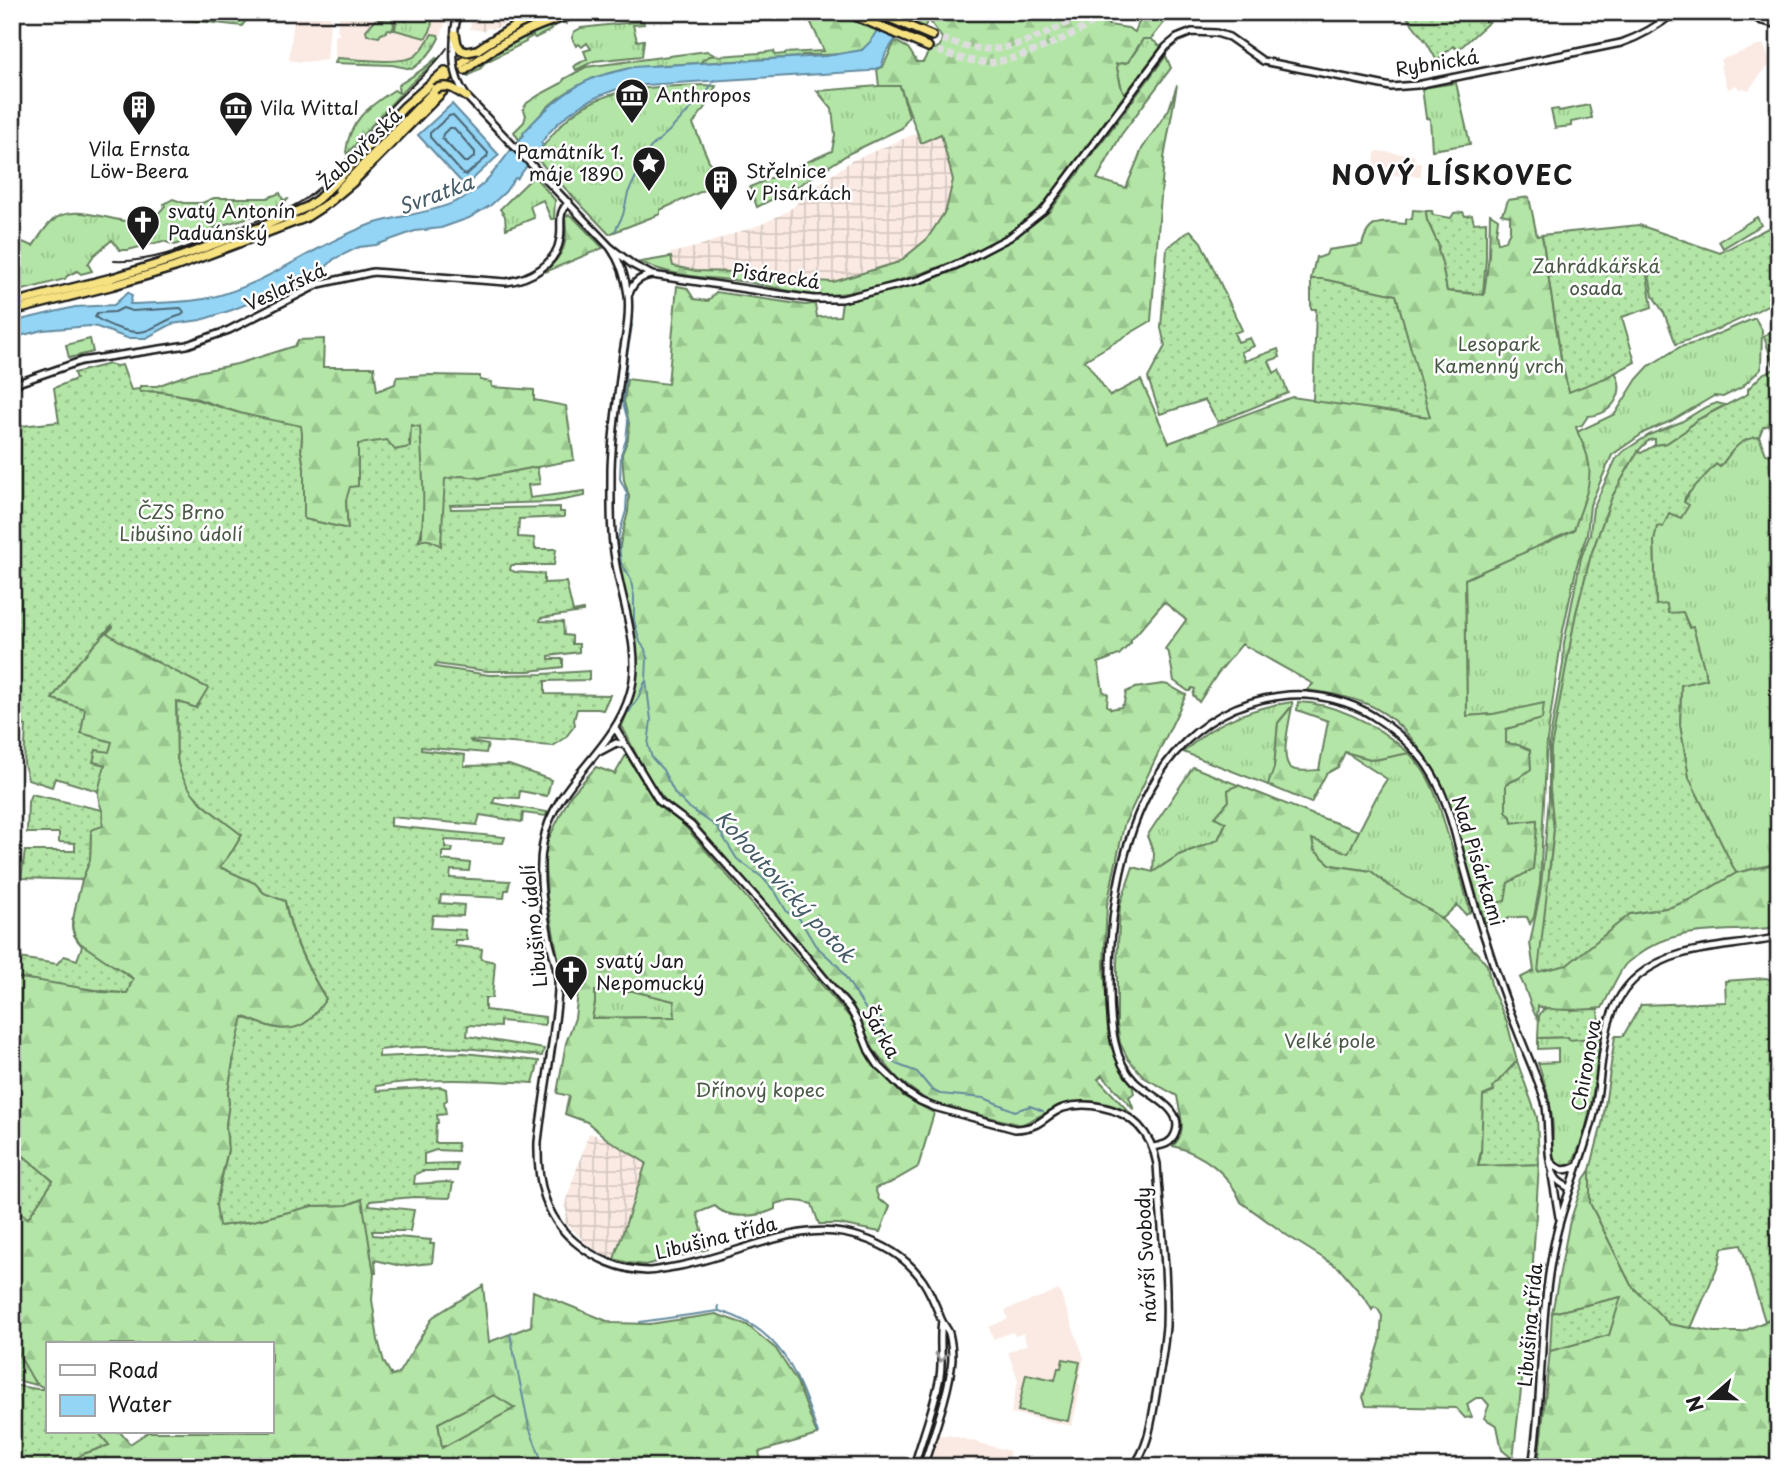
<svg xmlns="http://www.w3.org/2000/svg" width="1791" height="1479" font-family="'Playpen Sans',sans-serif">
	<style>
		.built { fill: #faeae3 }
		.industrial { fill: url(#industrial-grid) }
		.grass { fill: url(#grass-tufts); stroke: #688161; stroke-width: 2 }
		.forest { fill: url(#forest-firs); stroke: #688161; stroke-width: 2; fill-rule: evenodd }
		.garden { fill: url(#garden-dots); stroke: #688161; stroke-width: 2 }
		.pitch { fill: #b3e6a6; stroke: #688161; stroke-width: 2 }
		.water { fill: #94d5f6; stroke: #648b9f; stroke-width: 2 }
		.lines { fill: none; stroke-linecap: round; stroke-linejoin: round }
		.shore { stroke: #4c6673; stroke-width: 2 }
		.stream { stroke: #648b9f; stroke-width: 2 }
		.trunk-tunnel { stroke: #ddd; stroke-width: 7; stroke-dasharray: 7 3.5; stroke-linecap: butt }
		.tertiary-casing { stroke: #1c1c1c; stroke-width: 10 }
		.trunk-casing { stroke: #1c1c1c; stroke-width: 12 }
		.tertiary { stroke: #fff; stroke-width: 5 }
		.trunk { stroke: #f7e281; stroke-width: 7 }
		.tram { stroke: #1c1c1c; stroke-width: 2 }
		.tertiary-bridge-casing { stroke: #1c1c1c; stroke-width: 10; stroke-linecap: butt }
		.trunk-bridge-casing { stroke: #1c1c1c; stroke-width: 12; stroke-linecap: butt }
		.tertiary-bridge { stroke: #fff; stroke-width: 5 }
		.trunk-bridge { stroke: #f7e281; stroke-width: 7 }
		.oneway { stroke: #999 }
		.labels { text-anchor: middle; stroke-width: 5; stroke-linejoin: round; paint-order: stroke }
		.street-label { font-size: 19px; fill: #1c1c1c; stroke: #fff }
		.poi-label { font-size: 19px; fill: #1c1c1c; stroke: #fff; text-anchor: start }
		.park-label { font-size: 19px; fill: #495945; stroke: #fff }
		.water-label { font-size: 21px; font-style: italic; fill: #465d68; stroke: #fff }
		.district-label { font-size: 26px; font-weight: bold; letter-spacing: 2px; fill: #1c1c1c; stroke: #fff }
	</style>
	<defs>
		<pattern id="industrial-grid" width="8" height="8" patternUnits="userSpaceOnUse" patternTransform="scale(1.75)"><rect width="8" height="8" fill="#faeae3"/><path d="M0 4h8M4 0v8" fill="none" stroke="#d6c8c2"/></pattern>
		<pattern id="grass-tufts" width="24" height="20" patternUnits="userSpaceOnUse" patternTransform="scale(1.75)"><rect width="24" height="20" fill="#b3e6a6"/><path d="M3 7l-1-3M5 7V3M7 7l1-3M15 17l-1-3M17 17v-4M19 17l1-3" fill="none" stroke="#99c58e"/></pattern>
		<pattern id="forest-firs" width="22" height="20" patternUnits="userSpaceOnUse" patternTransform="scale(1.75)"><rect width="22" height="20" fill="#b3e6a6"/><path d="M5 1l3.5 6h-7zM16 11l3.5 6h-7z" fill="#99c58e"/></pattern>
		<pattern id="garden-dots" width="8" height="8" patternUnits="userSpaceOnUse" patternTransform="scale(1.75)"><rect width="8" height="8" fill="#b3e6a6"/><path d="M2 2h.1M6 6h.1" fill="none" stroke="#99c58e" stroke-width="1.8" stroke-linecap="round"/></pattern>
	</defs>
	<rect width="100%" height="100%" fill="#fff"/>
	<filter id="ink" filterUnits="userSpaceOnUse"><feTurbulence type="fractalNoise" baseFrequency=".0143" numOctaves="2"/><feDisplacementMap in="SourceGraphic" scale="14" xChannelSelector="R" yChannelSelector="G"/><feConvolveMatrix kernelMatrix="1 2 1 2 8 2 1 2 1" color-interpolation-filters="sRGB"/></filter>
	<g filter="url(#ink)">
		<path class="built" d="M295,12h36l-4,48 -26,2 -12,-2z
			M340,12h108l-6,21 -9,17 -12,13 -9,6 -20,-4 -57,-2v-27l4,-2v-3l-2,-1z
			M1763,44l8,20 -8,7 -14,19 -6,-2 -4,1 -2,-4 -9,4 -8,-23 2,-1 -2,-5z
			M1377,151l37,4 1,7h6v14l-47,-1 -9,-5 9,-6 1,-11z
			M1059,1290l25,67 -6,27 3,1 -9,41 -61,-13 7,-33 -10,-28 20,-8 -3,-3 -1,-8 -9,3 -2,-4 -20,7 -4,-12 19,-8 -3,-9z
			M939,1435h10l61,16 -5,16h-79l9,-29z"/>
		<path class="industrial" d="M472,12h40l-9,13 -9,4 -7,-1 -1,3 -16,-2z
			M917,133l4,9 20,-8 12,46 -7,30 -19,29 -28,23 -66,20 -70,-4 -28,-6 -39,-1 -23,-5 -3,-13 26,-6 66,-23 26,-13 29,-25 34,-25z
			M589,1133l18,6 39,24 -32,96 -12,-5 -14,-9 -24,-24 3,-8 -3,-7z"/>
		<path class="grass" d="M392,12h4l-1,4 11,5 2,-4 3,1 2,-4 -3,-2h20c3,10 3,19 -5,26l-30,-8 1,-7 -4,-7z
			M391,18l3,6 -1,6 -5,-1 -2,3 -5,2 -2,3 -12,-2 -1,-5 9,-10z
			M563,21l3,1 1,3 -3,-3 -14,6 1,2 -16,8 -2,-2 -7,4v2l-42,21 -3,5 -13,8 -1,-2c28,-25 62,-42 96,-53z
			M643,21l1,3 -11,1 4,16 7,-1 -2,16 -48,5 -18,9 -2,-4 13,-7 -3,-8 7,-2 -4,-6 -5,4 -3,-3 -3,2 -4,-8 2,-6 7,-4z
			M432,34l6,1 1,3c-6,13 -15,23 -27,31l-20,-4 -57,-2 2,-5c17,1 65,7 78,-2 8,-6 12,-15 17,-22z
			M1144,39h7l10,8 -36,47 -3,-4 -6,-26 12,-2z
			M707,51l7,4 -8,3 -6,5c-56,3 -104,3 -149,41 -13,11 -22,25 -32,36l-5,-8 10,-10 2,-7 -3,-6 4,-6 12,-8 23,-12 2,-4 22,-12z
			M436,58l2,1 -35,32 -41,45 -5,4 -1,4 -9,10 -1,-2c3,-31 22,-45 48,-62l5,3 -1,-6 2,-3c13,-8 26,-16 36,-26z
			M1456,83l14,61 -38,6 -2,-31 -4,-1 -4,-30z
			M704,85l12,1 -11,21 -12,17 29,67 -4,2 -9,-5 -49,22v4l-51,20 -74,-77c10,-13 19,-26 31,-37 37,-35 90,-33 138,-35z
			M879,86h21l9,30 -7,12 -52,25 -52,33 -41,21 -7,-20 82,-36 3,-16 -3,-26 -15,-18z
			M1589,105l3,13 -21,4v4l-16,2 -4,-18 7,-1 1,2z
			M534,176l21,24 -1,19h-3l-8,-19 -13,6 4,12 -28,11 -1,-13 -5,-7z
			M280,193l3,7 6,-1 -25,14 -45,13 -44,19 -12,-4 -35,9h-8l-8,-10 -18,15 -6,9 4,7 -11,3 -4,-3 -10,5 -2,3 -53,14v-53h5l16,6c5,-7 10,-16 17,-23 18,-20 52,-5 75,-2 11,-3 1,-2 13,0 12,1 20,-6 27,-15l-1,-2 9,-5 11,4h18l12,-5h53z
			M1757,217l4,8 -38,23 -4,-7z
			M1755,318l7,12 -1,39 -20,19 -18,9 -9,-1 -43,25 -26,11 -33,23 -22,50 -3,29 -10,31 -15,70 -15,105 -7,144 -6,33 -4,7 -3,-7c-6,-1 -10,1 -16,0l-9,5 -2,3h-14l2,-4 -1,-16 21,-22 25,-14c1,-17 4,-32 3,-49l-24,3 -1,-6 -5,-6v-27l13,-6 -1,-33 -12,-2v-14l35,-10 -48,-5 -26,2 -2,-137 109,-49 14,-71 -11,-27 38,-18 22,-35 12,-13 31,-19 19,-5z
			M1748,437h11l7,17 13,3v406l-43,10 -47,-95 -9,-53 1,-40 26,-6 -14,-51h-3l-7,-15h-16l-11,-7 -2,-65 3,-16 12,-12 15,-11 7,-12 25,-26 4,3 15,-20z
			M1292,702v4l-14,17 -4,45 -6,17 -85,-33c9,-7 17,-15 26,-21 25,-16 54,-25 83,-29z
			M1345,752l29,8 35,-7c23,23 29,48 38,79 9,26 16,53 23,80l-4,3 -9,-10 -15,14 -53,-33 -18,-15 -40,-6 -17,-15 -2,-12 36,14 32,-62 7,-11z
			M1193,767l45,18 -10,5 1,11 -13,16 10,5 -8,18 -39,15 -26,17 1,-19 -7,-17z
			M595,991h38l41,10 1,16 -84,1 4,-15z
			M1599,1022l3,2c-7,46 -8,98 -30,139 -5,3 -11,5 -15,0 -7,-7 -4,-25 -4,-34 -1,-23 -7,-44 -15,-66l20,-1v-14l-20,1v-11l31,-1 21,1z
			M494,1394l22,14 -74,40 -4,-25z"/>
		<path class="forest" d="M806,12h30l22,11 8,-11h22c-7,11 -13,31 -25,37 -12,7 -47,6 -61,6l-2,2 -100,6c6,-6 11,-9 20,-7l40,-3 14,-2 1,4 10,-1v-1l39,-2z
			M915,12h193v13l20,3 7,4 8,-20h17l3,12 -12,15h-8l-15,23 -12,2 6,26 3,4 -82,111c-42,42 -105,65 -161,80 -21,5 -42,11 -63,10 -27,-1 -53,-11 -79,-14 -33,-4 -69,-4 -99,-19l30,-5 2,9 23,5 39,1 28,6 70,4 66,-20 28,-23 19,-29 7,-30 -12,-46 -20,9 -21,-57h-21l-2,-17 6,-2 12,-26 13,7 9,14h6l5,-9 12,-7 2,-8 -13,-18 -5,7 -14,-8z
			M1166,56l5,12 -50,67 -24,44 29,9 16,-39 27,-40 8,-24 -13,73 -13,163 -66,39 25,36 31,-16 28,63 123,-46 137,20 -33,-122 -74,-16h-11l5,-22 2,1 8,-3 2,-5 34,-5c7,-27 20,-23 44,-21v-5h6l1,-9 13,1 1,9 12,26 -1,4 4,13 5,28 37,4 5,-39 1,-42 8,5 -2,14 2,10 7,-2 5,-10v-15l-9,-2 4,-5 3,-9 21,-3 8,39 5,-1 20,129 7,27 46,-19c12,21 -3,43 -27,44l-6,9 -6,2c3,11 10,21 12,32 6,23 -7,49 -14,71l-109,49 2,137 26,-2 51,-11 -2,16 -36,10v14l12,2 12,5 1,19 -12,9 -13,6v27l5,6 1,6 25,-3c0,17 -3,32 -4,49l-25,14 -3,18 -18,4 -1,6 3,5 -3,9 -44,-141c-17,-31 -41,-66 -75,-80 -19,-8 -39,-11 -60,-14l6,-6 -71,-40 -24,29 -19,29 -6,-7 2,-6 -3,-1 -2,3h-2l-14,-10 -5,-27 -4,-5 21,-29 -22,-18 -33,38v3l-12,12 -21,8 5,28 5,3 -1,11 4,4 10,-2 3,-4 2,-11 9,-4 28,-4 5,1 18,10 -62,130 -17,80 -3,60 4,66 3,15 7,17 13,19 3,11 -5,4 5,13 -32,-35 -4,4 32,34c-46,-24 -67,-8 -109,12l-92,-23 -31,-23 -25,-30 -16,-34 -6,-8 -157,-186c-7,-4 -17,-9 -23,-15 -21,-20 -36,-54 -49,-80l12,-31 3,-23 -1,-23 -18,-89 3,-21 7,-27 1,-16 -5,-16 -2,-26 6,-15 1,-16 -5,-22 3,-22 41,5 9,-98 10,2 7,11 14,2 8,-9 89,13 10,-1 2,13 23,-1 2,-14 78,-18 38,-15 54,-29 38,-29z
			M568,215l4,1 31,32 -58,24c20,-19 23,-28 20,-55z
			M324,339l-1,28h51l3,24 18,-7 1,-6 1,-1 32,-2 51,1v4l11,2 1,5 42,3v10l32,6 8,54 -94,18 -20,-2 -17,44 -2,27 -28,-2 9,-9 1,-38 -3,-71 -11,14 1,6 -15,3 -49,50 2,29 -44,-10v-50l-3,-18 1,-17 -110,-37 -36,-6 -16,1v-6h17l35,-13 45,-9 58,-18 3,-6z
			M1717,403l8,2 -30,16 -10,10 -18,12 -12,2v-6l-6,1 -11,11 -26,46 -21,58 -15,58 -24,135 -2,41 4,41 -5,42 82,42 40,-7 20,-8 45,-26 43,-10v64c-48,7 -101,-4 -141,28 -4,3 -10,6 -13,10 -8,10 -17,32 -23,43 -20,2 -45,6 -64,-2l-1,12c-8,-12 -9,-27 -17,-40l14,-7 -4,-28 10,-50 4,-36 5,-59v-54l14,-80 1,-21 17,-85 9,-24 3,-26 23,-49 8,-8 25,-16 32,-13 23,-14z
			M112,625l1,1 -5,7 31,20 70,35 -13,20 -20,-7 1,58 21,41 44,35 -9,15 -13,17 35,16 9,10 21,8c6,36 22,67 41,98 -5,7 -11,16 -18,22 -20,16 -43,4 -64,-4l-9,33 -7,43 1,10 -3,22 2,25 -8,34 -1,42 34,-5 59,-15 35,-1 16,-6 11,74 -2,27 6,40 6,22 8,14 6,-2 35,-57 50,-31 6,56 42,-16 2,-35 79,32 38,1 66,-10 31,11 29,24 21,33 20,53 -58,17 4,15h-686l3,-4 -4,-5 7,-4 26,-9 -11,-13h22l10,12 18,-12h123v-88h-224v44c-17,-2 -23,-24 -31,-38l-4,-3v-138l16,9 25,-37 -41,-35v-169l37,5 2,-2 49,12 26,1 7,-14 -4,-4 -24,-14 -25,-18 -6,-8 -2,-9 4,-22 6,-24 8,-20 1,-30c22,-15 8,-16 7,-36 0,-10 3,-20 7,-29l-12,-3 3,-13 -15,-16 -13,-30 -16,-4 20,-30zM494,1395l21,13 -73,40 -4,-25z
			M1298,702c43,2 79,23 111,51l-35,7 -29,-8 -7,15 -12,7 -15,29 -43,-18 6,-17 4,-45 14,-17c-2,14 -13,54 -1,62 6,5 21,2 28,2l9,-49 -31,-11z
			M626,755l30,48 28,22 169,196 16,38 34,37 31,17 -16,54 -28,16 -15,5 4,12 11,6 -10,26 -41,-8h-20l-7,-20c-13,-4 -25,-4 -37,0v5c-16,8 -47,11 -60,-3l-18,7 11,36 -63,16 -16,-2 -15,-4 32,-96 -39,-24 -20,-17 -22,-8 4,-18 -12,-3 9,-50 9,-25 3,-26 -14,-1 -17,-94 -3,-49 26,-52 26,-29 19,7zM595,991h38l41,10 1,16 -83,1 3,-15z
			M1238,785l73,29 48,17 -11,22 -36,-14 2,11 17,15 40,6 18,15 47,28 40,38 11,13 5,24 15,33 10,39 -24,26 1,4 -16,74 61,-1 -9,147 -17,148 -11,-9 -5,-24 -13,-8 5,-13 -6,-7h-7l-9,6 4,13 -6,1 -9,-10 -90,-2 -3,-9 17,-55 2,-26 -4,-7 -4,-2 -2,3 -5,-9 -28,-33 -51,-32 -47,-34c-12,-29 -38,-48 -68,-56 15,-15 7,-31 4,-50l-32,-18 -17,-19 -8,-16 -3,-19v-60l3,-59 13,-38 20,5 26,-17 39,-15 8,-17 -11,-6 14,-16 -1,-11z
			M1590,1170v33l41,82 38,38 45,9h28l37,-17v152h-241l12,-116 59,-16 11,-38 -68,16 17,-88 15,-46z"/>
		<path class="garden" d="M118,12h134l-10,14z
			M1403,12l96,1 -41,37 -5,-4 -16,15 -10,-18z
			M1426,211h6l1,4 18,3 3,-5 9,-1 2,4 7,-1 2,8 12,-1v36l-3,35 -2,1 -34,-3 -5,-28 -4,-13 1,-4 -12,-26z
			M1639,225l81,28 48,-25 11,9v61c-32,20 -67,35 -103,46l-12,-31 -11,-17 -5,-26 -2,-1 6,38 -30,10 13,45 -30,16 -36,14 -7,-28 -20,-129z
			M1190,230l11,12 41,88 -8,3 4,9 12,-4 4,8 -13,6 4,9 33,-12 2,8 -11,4 5,12 5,-3 9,23 -70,29 -13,-22 -45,14 -12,-36 17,-32 -4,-18 6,-80z
			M1311,279h11l74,16 34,122 -117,-16 3,-92h-5z
			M1779,323v99l-16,5 -4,10c-20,1 -28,15 -39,30l-4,-3 -31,33 -1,5 5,3 -8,13 -12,-5 -6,14 -6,-1 -3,15 2,64 11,-1 1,9 15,-1 6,16 4,-1 14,52 -26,6 -1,40 9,53 47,95 -45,26 -20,8 -41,7 -63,51 -29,7 16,-142 -4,-41 1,-41 25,-135 15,-58 21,-58 26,-46 3,2 14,-8 12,-2 18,-12 10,-10 53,-27v-5l16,-16 11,-4 -11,-32z
			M109,364l7,2 6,-1 9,25 8,-1 1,3c36,-3 63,11 96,20 21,6 43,9 65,14l1,8 -1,17 3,18v50l44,10 -2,-29 4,-13 8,-1v-42l29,-4 8,10 15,-3 1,-22 9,2c1,23 8,99 -2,115 9,-5 15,-1 23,4l4,-67 15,-3 20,2 57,-11 3,17 -12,1 2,13 55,-7v5l-32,6 -103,3 1,4 109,-2v5h4v5l-45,2 -1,18 16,1 1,11h21l-2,16h-43l-1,5 5,2 29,2v9l22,-1 7,30 10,-2v2l-42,6 -1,3 23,1 1,13 8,1v8h7v8l-30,4v3h14v8l-34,4h-42l-51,-7 -1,3 54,8 54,-1 46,-3v9l-44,1v13l65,1 -7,15 -5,-1h-21l-3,11 1,5 -10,13 -12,8 -83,-6 1,2 17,3 -2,8 -65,-6v3l44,5 -1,11 45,-1 42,15 -4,16 -27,-5 -1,7 -24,-1 -2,6 54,9 -1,4 -23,-3 -1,9 -42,-7 -3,10 -86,-8v9l114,11 -2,6 -58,-3v7l8,1 -1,4h-10v8l28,3 -1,8 -18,-1 -1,8 60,3 -2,9h-3l-1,8 -63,-3 -1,8 24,2 -1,11 -30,-1 -2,13 34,2 2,10h-12v6l27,3 -1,10 14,3 -3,36h-7v12l60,7v8l-45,-4v6l-32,-2 -1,11 77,13 -2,7c-54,-6 -108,-13 -163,-6v7l85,-4 75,8 -6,22c-52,-3 -105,-6 -157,3l1,5 64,-4 5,2 1,11 -3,2 2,12 -9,1 1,8h-2l-1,20h22l1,8 -22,-1 -12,4v10l33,-1 -1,8h-34l-7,4 -1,9 33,-2 6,1 -3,15 -36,-1 -44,4 -1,4 45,5 -4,21h-38l1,4 58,5 -1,4h4l-2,19 -31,3 -26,-6 1,13h-2l-12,-74 -15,6 -35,1 -59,15 -34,5 -3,-21 12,-55 -2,-25 3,-22 -1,-10 7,-43 8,-33c21,8 44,20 65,4 7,-6 13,-15 18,-22 -19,-32 -34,-61 -41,-98l-21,-8 -9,-10 -35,-16 13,-17 9,-15c-27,-21 -62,-42 -65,-79 -1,-19 1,-37 -1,-55l20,7 12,-20 -69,-35 -32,-20 6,-6 -1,-2 -40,44 -20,30 33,10 -4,24 31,9 -3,10 -13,-2 -3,12 12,3 -7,26 -43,-13 -3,9 -24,-8 -4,-15 2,-38 -14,-3v-296l47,-5 -5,-34 22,-9 -2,-6z
			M31,794l71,16c2,6 -1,11 1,16l-12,4 -1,30 -8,20 -61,-2 4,-27h50v-8l-16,-1v-9h-32l1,-31z
			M73,917c-2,11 0,17 7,26l53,36 -6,14c-39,-1 -75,-12 -115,-16v-20l45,7 7,-8 13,4 5,-14c-8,-9 -12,-17 -9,-29z
			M1766,978l13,5v332l-14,6 -24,-76 -19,3 -3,15 -28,65 -22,-4 -38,-39 -41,-82v-33l13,-50 12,-84h8l18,-31 85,-3 -1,-21z
			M1543,1009l26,1 29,-1 1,13 -8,16 -22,2 -1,-3 -30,1 1,-22z
			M1517,1061l20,56 2,47 -61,2 3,-12 2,-58 11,-5 -1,-4z
			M12,1146l41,35 -25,37 -16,-9z
			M1621,1297l-12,38 -59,16 2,-38z
			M12,1347l4,3 20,35 -24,-6z
			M12,1385l25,4h10v43h51l11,13 -26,9 -6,4 3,5 -3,4h-53c-13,-26 -12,-54 -12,-82z"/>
		<path class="pitch" d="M90,339l3,13 -24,6 -3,-13z
			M1063,1359l17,3 -12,59 -50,-10 8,-37 29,6 3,-12h3z"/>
		<path class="water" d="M888,12h26l-28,41 -5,14 -12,4 -240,15c-37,9 -66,26 -88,57l2,2 -26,34 -2,-1 -10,14 -14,13 -22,13 -28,10 -26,3 -39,14 -17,2 -25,12 -10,10 -18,11 -74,30 -31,10 -29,4 -26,14h-19l-30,-11 -7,-1 -47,4 -31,8v-16l63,-15 39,-2 14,-13 4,4 -2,8c23,-1 57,-1 79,-6 58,-13 105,-53 160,-73 33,-11 72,-12 101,-31 23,-15 35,-40 54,-59l-1,-2c21,-23 43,-44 73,-56 12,-4 25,-6 37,-10l193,-11 36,-6 8,-8z
			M452,104l47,51 -34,31 -47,-51z"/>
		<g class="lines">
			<path class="shore" d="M453,115l35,38 -1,4 -21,18 -3,-1 -33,-37v-4l19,-17z
				M449,128h5l21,24v4l-7,6h-4l-22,-24 1,-4z
				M123,308l9,3 49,-3 3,4 -2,3c-14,3 -24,12 -37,16 -15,4 -38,-6 -50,-14l2,-4 18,-1z"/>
			<path class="stream" d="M615,231l8,-16 5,-22 22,-45 19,-17 38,-39 7,-12
				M632,325l-5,30 -4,48 5,18 -2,19 -5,14 -1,25 7,14 -1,18 -8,27 3,25 9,14 4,19v24l6,22 5,7 2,9 -1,22 5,40 -3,25 4,13 11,12 12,24 12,12 30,21 20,32 25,18 14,16 11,19 12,6 16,27 24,22 31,49 10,2 4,5 -3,10 3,7 3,16 9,8 21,8 15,18 8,4 44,4 31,13 15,-5 13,5
				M629,712l9,-14 7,-16
				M718,1306l1,5c65,18 79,66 99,123
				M640,1322l78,-11
				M510,1334l19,93 15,40
				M1559,1466l3,1"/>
			<path class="trunk-tunnel" d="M932,36c19,6 39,14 59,13 31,-1 69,-22 96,-37
				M928,47c21,8 42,16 64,15 36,-3 90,-32 121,-50
				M445,71l24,-18
				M444,89l21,-19"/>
			<g class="tertiary-casing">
				<path id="tertiary" d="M1745,12l17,9 17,4
					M1761,12l18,5
					M455,28l3,-16
					M467,97l143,150 23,18 19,10 161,24h29l77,-19 37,-15 54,-28 34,-27 122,-163 11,-9 15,-6 24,1 13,4 34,24 128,26 26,-2 204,-42c21,-7 37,-17 54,-31
					M610,247c10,14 16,31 18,48 2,19 -2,40 -5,58 -4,39 -11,77 -12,116 0,30 -1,61 4,90 6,42 28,93 15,135 -17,59 -77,89 -87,149 -6,33 1,68 7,100 3,12 7,24 8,36 1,19 -3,39 -5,58 -5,35 -11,70 -15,105 -1,38 6,74 37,100 20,17 46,28 72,29 9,0 18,-3 27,-4 43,-7 84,-27 127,-34 44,-7 96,10 122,48 8,12 13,25 18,38 2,5 6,9 8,14 2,8 3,18 3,26 -2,32 -19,76 -29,108
					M629,294c4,-12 11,-17 23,-19
					M12,385l69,-24 106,-16 42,-15 90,-46 54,-12 133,10c24,-3 50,-17 54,-43 3,-15 -4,-25 9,-37
					M615,728l44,73 32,24 85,95 74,89 7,12 12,30 9,14 28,27 14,9 14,6 81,22c27,-1 28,-13 48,-21 13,-4 25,-4 38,-1 31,6 50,25 56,57 3,53 11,108 9,162 -2,25 -7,50 -11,75 -4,23 -7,47 -22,66
					M601,751l15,-8 8,2
					M1153,1147c10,-2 18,-3 22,-13 11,-25 -26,-38 -40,-52 -10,-10 -17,-25 -20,-39 -5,-21 -5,-44 -5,-66 0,-74 15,-165 64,-223 30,-35 69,-55 115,-59 27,-2 61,6 84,21 18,11 32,23 46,39 24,28 33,66 42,101 8,28 15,57 25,85 9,29 19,59 31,88 9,24 20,47 28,72 5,20 0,62 11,77 3,5 9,7 13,10
					M1552,1163c8,9 15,8 25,3
					M1552,1175l7,42
					M914,1467c8,-29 21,-62 26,-91 3,-18 -1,-36 2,-55
					M1532,1467c11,-70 7,-141 20,-211 8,-49 30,-94 42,-142 11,-47 3,-104 44,-138 40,-33 93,-27 141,-39"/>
			</g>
			<g class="trunk-casing">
				<path id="trunk" d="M846,12l82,35
					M875,12l57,24
					M540,18l17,-6
					M465,70c36,-29 75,-50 121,-58
					M339,190l115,-120 23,-20 17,-11 25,-15 26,-12
					M21,301l91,-23 59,-18 93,-34 43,-19 11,-8 19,-18 35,-40 32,-34 41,-36
					M12,311l102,-26 61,-18 130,-49 23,-15 24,-20 92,-93"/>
			</g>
			<use href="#tertiary" class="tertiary"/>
			<use href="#trunk" class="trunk"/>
			<path class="tram" d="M114,261c43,2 83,-18 122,-33 23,-8 48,-15 69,-29 34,-24 59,-63 87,-94 18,-19 40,-35 55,-57"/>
			<g class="tertiary-bridge-casing">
				<path id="tertiary-bridge" d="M455,28c-2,24 -4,45 10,66"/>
			</g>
			<g class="trunk-bridge-casing">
				<path id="trunk-bridge" d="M455,34l2,10 4,6 6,2 10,-2
					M435,89c13,-6 21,1 32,8"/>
			</g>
			<use href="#tertiary-bridge" class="tertiary-bridge"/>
			<use href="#trunk-bridge" class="trunk-bridge"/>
		</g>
		<defs><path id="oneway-chevron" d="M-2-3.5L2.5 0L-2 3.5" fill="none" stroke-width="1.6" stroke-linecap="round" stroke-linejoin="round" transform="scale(1.75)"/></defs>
		<use class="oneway" href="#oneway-chevron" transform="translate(941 1357) rotate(94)"/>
	</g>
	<defs>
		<g id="museum-pin" transform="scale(1.75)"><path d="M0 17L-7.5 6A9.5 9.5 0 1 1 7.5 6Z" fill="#1c1c1c" stroke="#fff"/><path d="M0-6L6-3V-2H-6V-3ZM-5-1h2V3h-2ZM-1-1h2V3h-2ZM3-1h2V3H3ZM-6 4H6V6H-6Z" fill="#fff"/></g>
		<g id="building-pin" transform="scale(1.75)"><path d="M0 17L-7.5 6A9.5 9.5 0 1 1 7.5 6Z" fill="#1c1c1c" stroke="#fff"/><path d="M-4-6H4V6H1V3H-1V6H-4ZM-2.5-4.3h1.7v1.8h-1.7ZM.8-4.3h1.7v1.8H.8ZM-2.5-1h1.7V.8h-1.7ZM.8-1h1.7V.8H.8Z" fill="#fff"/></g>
		<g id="sight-pin" transform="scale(1.75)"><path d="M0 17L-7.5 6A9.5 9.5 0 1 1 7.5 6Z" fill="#1c1c1c" stroke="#fff"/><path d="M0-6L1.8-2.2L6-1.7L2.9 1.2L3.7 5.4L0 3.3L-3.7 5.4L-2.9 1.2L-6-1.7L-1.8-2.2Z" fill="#fff"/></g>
		<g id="church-pin" transform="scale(1.75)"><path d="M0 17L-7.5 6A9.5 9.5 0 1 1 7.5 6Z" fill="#1c1c1c" stroke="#fff"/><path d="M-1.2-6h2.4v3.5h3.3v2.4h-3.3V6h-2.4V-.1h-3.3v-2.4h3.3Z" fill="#fff"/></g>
	</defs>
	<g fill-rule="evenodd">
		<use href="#museum-pin" x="632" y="95"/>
		<use href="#building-pin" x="139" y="107"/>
		<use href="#museum-pin" x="236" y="108"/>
		<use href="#sight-pin" x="649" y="163"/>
		<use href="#building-pin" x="721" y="182"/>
		<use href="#church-pin" x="143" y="222"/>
		<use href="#church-pin" x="571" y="972"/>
	</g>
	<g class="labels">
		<g class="street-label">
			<text transform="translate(1437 63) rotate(-9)" y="7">Rybnická</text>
			<text transform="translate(360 149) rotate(-44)" y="7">Žabovřeská</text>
			<text transform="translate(776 276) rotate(8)" y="7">Pisárecká</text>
			<text transform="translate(285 287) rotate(-25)" y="7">Veslařská</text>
			<text transform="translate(1478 861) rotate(73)" y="7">Nad Pisárkami</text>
			<text transform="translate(534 926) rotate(-96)" y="7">Libušino údolí</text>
			<text transform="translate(881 1032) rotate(60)" y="7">Šárka</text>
			<text transform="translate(1586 1065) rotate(-80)" y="7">Chironova</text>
			<text transform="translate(716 1238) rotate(-14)" y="7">Libušina třída</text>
			<text transform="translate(1146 1255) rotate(-93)" y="7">návrší Svobody</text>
			<text transform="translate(1530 1325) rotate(-85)" y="7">Libušina třída</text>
		</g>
		<g class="poi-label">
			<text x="656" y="102">Anthropos</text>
			<text x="260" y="115">Vila Wittal</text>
			<text x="139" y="156" text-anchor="middle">Vila Ernsta<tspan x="139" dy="22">Löw-Beera</tspan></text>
			<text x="624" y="159" text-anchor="end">Památník 1.<tspan x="624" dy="22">máje 1890</tspan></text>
			<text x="746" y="178">Střelnice<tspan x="746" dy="22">v Pisárkách</tspan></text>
			<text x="168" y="218">svatý Antonín<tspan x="168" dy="22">Paduánský</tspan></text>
			<text x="596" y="968">svatý Jan<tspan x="596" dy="22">Nepomucký</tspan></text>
		</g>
		<g class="park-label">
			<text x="1596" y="273">Zahrádkářská<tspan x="1596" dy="22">osada</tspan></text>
			<text x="1499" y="351">Lesopark<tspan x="1499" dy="22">Kamenný vrch</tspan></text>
			<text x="181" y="519">ČZS Brno<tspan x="181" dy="22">Libušino údolí</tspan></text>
			<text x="1330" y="1048">Velké pole</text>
			<text x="760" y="1097">Dřínový kopec</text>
		</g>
		<g class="water-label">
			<text transform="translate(436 195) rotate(-20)" y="7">Svratka</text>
			<text transform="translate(785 887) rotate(48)" y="7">Kohoutovický potok</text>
		</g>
		<g class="district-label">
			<text x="1453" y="185">NOVÝ LÍSKOVEC</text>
		</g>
	</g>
	<rect width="1791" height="1479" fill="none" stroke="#fff" stroke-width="42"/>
	<rect x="21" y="21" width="1749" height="1437" fill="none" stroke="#1c1c1c" stroke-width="2.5" filter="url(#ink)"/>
	<rect x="46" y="1342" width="228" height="91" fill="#ffffff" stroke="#a4a4a4" stroke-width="2"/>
	<rect x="60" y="1365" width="35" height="10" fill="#ffffff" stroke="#a4a4a4" stroke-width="2"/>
	<text x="108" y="1378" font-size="21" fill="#1c1c1c">Road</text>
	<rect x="60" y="1395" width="35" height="21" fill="#94d5f6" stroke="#a4a4a4" stroke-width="2"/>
	<text x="108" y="1412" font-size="21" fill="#1c1c1c">Water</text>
	<g transform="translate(1711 1398) rotate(250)" stroke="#ffffff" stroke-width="5" paint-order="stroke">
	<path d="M0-5L12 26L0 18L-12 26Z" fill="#1c1c1c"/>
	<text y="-10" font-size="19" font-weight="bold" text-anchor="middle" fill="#1c1c1c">N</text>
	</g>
</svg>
